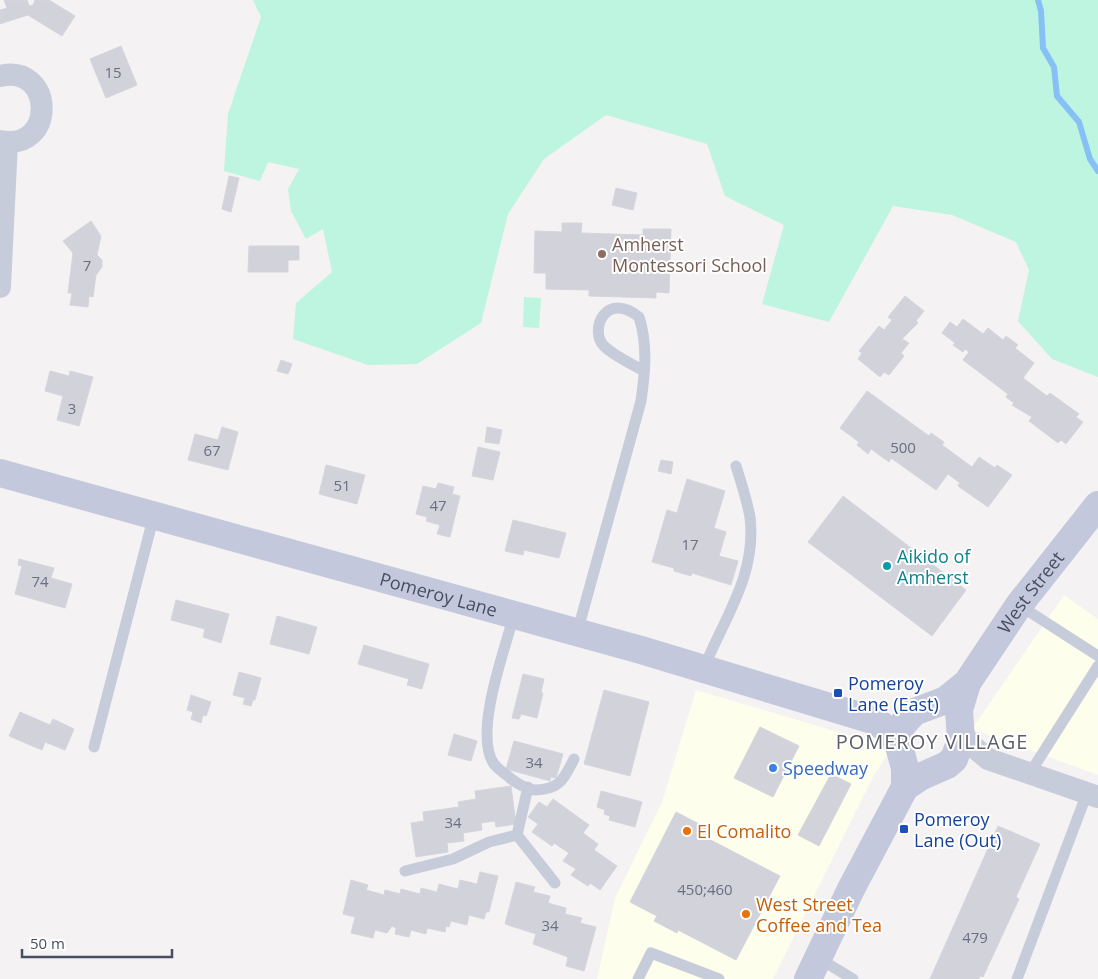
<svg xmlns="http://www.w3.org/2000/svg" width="1098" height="979" font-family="'Open Sans',sans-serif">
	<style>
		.commercial { fill: #fefeec }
		.green { fill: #bdf5e1 }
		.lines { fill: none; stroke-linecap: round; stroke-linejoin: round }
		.stream { stroke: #86c1f6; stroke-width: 6 }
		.building { fill: #d1d2da; stroke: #d5d5de }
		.lane { stroke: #c7ccdb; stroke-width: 11 }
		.street { stroke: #c7ccdb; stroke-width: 22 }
		.secondary { stroke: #c3c8dc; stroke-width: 28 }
		.education-dot { fill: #8d6e63; stroke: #fff; stroke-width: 2 }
		.culture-dot { fill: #0f9aa8; stroke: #fff; stroke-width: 2 }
		.transit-dot { fill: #1a4fb4; stroke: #fff; stroke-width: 2 }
		.shop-dot { fill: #3f7fe0; stroke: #fff; stroke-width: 2 }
		.food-dot { fill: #e8710a; stroke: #fff; stroke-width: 2 }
		.labels { text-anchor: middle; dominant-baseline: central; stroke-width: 4; stroke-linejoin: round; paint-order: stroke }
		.number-label { font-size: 15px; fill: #6a6f80 }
		.education-label { font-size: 18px; fill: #785e54; stroke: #fff; text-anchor: start }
		.culture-label { font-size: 18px; fill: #0d838f; stroke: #fff; text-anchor: start }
		.street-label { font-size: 18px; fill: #474e62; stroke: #fff }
		.transit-label { font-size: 18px; fill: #164399; stroke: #fff; text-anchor: start }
		.shop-label { font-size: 18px; fill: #366cbe; stroke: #fff; text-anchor: start }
		.food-label { font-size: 18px; fill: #c56008; stroke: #fff; text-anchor: start }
		.quarter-label { font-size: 20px; letter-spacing: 1px; fill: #5d5f68; stroke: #fff }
	</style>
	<rect width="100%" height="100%" fill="#f4f2f2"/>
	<!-- commercial -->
	<path class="commercial" d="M1064 595 1098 619V775L972 729Z
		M696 690 892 748 874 775 773 979H597L615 898 662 802Z"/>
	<!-- green -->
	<path class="green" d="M253 0H1098V377L1052 359 1018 321 1029 270 1016 242 952 215 893 206 829 322 762 304 784 225 725 196 707 144 606 115 544 159 508 214 481 323 417 364 368 365 293 339 296 303 332 272 323 229 306 239 291 211 288 189 299 169 268 162 260 181 224 171 228 114 261 17Z
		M524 297 541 298 539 328 523 327Z"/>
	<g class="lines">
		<!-- stream -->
		<path class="stream" d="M1038 0 1041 11 1043 48 1054 67 1057 96 1079 122 1090 159 1098 171"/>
	</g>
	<!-- building -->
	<path class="building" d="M4 0H27L29 6 33 5 35 0H49L75 16 62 36 28 15 0 24V10L7 8Z
		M121 46 137 85 106 98 90 59Z
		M229 176 239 178 231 212 222 209Z
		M616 188 637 193 633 210 612 205Z
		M91 221 101 236 97 255 102 260V267L96 275 93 297 89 296 88 307 70 305 72 293H68L73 253 63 241Z
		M562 223H582L581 233 643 235V229H671L669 293 656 292V298L589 296V290L546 289V273H534L535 231 562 232Z
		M249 246H299V260H288V272H248Z
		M905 296 924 311 916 321 918 323 902 339 909 343 901 353 904 356 889 375 884 372 880 377 858 359 862 353 859 351 879 326 884 330 892 320 888 317Z
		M963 319 983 334 988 328 1003 340 1006 336 1018 345 1015 348 1034 363 1023 378 1047 396 1050 393 1079 414 1076 417 1083 422 1066 444 1061 440 1058 443 1029 421 1032 417 1012 405 1014 403 1006 397 1008 394 963 360 969 352 965 349 963 352 953 345 955 343 942 333 950 322 957 327Z
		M281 360 292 364 288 374 277 371Z
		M50 371 69 376 70 371 93 377 79 426 57 420 63 396 45 391Z
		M867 391 929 436 931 433 944 442 942 445 972 467 979 457 995 468 997 465 1012 475 988 507 958 486 960 483 948 474 936 490 891 458 889 462 871 449 868 454 857 445 859 442 840 428Z
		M222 427 238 432 228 470 188 460 195 434 218 440Z
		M487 427 502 430 499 444 485 442Z
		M478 447 500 452 493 480 472 476Z
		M661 460 673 462 671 474 658 471Z
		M326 465 365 475 357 504 319 494Z
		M687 479 725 491 714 528 726 532 719 556 738 561 731 585 692 573 691 576 674 571V568L652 562 667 510 677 513Z
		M438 483 454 487 452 494 460 496 450 537 437 534 440 525 426 521 427 517 416 514 423 486 436 489Z
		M843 496 966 590 932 636 808 542Z
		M513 520 566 533 559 558 524 550 523 555 505 551Z
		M19 559 54 568 51 578 72 584 65 608 15 594 22 566 18 565Z
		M176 600 229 614 221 643 203 637 205 629 171 620Z
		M277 616 317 627 309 654 270 644Z
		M364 645 429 664 422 689 407 685 409 679 358 664Z
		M239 672 261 678 255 700H253L251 706 243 704 245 698 233 695Z
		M523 674 544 679 541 692 543 693 537 718 521 714 519 719 512 718Z
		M604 690 649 702 630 776 584 764Z
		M191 695 211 702 206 716 203 715 201 723 191 719 193 712 187 710Z
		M20 712 50 725 53 719 74 729 65 750 45 742 42 750 9 736Z
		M760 727 799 746 773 797 734 778Z
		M454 734 477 741 471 761 448 755Z
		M514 741 563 754 556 778 551 777 550 781 506 769Z
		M831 774 851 784 819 846 798 835Z
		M511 786 516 824 496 827 495 821 481 823 482 830 463 833 464 841 447 843 448 852 416 857 411 823 424 821 423 812 459 807 458 802 476 799 475 791Z
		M601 791 642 802 635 827 609 820 610 816 604 814 605 810 597 807Z
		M553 799 589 825 583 833 598 844 594 850 617 866 600 890 590 883 588 886 571 875 576 869 563 861 569 853 554 843 552 846 532 832 538 824 528 817 539 802 547 807Z
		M676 812 709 829 705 837 780 876 736 960 678 930 677 933 654 921 657 916 630 902Z
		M998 826 1040 844 1016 897 1019 899 983 977 980 976 979 979H930Z
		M480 872 498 876 489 912H486L484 919 469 915 467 925 451 921 449 927 446 926 445 932 427 928 426 934 411 930 409 937 395 934 396 928 392 926 387 933 375 930 373 938 351 933 355 917 343 914 351 880 368 885 366 890 384 895 385 890 400 894 401 889 420 894 421 888 437 892 439 884 458 889 460 880 477 884Z
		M516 882 535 887 533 892 550 896 548 903 566 908 565 914 582 918 580 923 596 927 584 971 566 966 568 957 533 944 536 934 505 924Z"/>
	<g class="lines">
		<!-- lane -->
		<path class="lane" d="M1019 605 1098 656
			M514 615C505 649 473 734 494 764 498 769 504 773 509 777 514 782 528 790 536 790 560 789 564 779 574 759
			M577 633 641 401C645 373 648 345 639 317 605 290 589 331 604 346 614 356 632 364 644 371
			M704 668C724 618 757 575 750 517 747 500 741 482 736 466
			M94 747 154 515
			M1030 773 1098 666
			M517 835 555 883
			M405 871 453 859 489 842 517 835 528 787
			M818 958 853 979
			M638 979 651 953 719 979
			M1017 979 1087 793"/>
		<!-- street -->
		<path class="street" d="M0 76C54 63 57 152 0 141
			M0 287 7 142
			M960 730 970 744 988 759 1098 797"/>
		<!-- secondary -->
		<g class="secondary">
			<path id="s1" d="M0 473 641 650 876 721 890 732 899 746"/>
			<path d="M905 787 920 777 947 765 954 759 961 740 959 710 967 683"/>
			<path id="s2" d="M808 979 851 889 905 787V768L899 746V735L902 725 914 712 946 700 967 683 1019 605 1098 505"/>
		</g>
	</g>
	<!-- markers -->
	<circle class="education-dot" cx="602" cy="254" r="5"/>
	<circle class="culture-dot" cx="887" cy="566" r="5"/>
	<g class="transit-dot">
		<rect x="833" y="688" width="10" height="10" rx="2.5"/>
		<rect x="899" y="824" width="10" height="10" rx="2.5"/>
	</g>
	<circle class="shop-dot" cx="773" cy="768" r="5"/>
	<g class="food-dot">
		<circle cx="687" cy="831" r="5"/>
		<circle cx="746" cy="914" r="5"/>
	</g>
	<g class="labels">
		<!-- number labels -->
		<g class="number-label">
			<text x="113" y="72">15</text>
			<text x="87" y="265">7</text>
			<text x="72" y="408">3</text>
			<text x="903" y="447">500</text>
			<text x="212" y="450">67</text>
			<text x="342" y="485">51</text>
			<text x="438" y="505">47</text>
			<text x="690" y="544">17</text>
			<text x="40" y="581">74</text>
			<text x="534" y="762">34</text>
			<text x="453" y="822">34</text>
			<text x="705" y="889">450;460</text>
			<text x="550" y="925">34</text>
			<text x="975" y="937">479</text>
		</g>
		<!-- education labels -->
		<g class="education-label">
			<text x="612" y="244">Amherst<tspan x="612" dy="21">Montessori School</tspan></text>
		</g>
		<!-- culture labels -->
		<g class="culture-label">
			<text x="897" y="556">Aikido of<tspan x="897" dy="21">Amherst</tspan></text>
		</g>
		<!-- street labels -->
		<g class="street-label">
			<text stroke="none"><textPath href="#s2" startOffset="468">West Street</textPath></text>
			<text stroke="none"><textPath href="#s1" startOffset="455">Pomeroy Lane</textPath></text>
		</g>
		<!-- transit labels -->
		<g class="transit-label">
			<text x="848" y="683">Pomeroy<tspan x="848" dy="21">Lane (East)</tspan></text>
			<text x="914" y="819">Pomeroy<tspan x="914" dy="21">Lane (Out)</tspan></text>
		</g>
		<!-- shop labels -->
		<g class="shop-label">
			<text x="783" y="768">Speedway</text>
		</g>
		<!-- food labels -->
		<g class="food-label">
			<text x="697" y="831">El Comalito</text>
			<text x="756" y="904">West Street<tspan x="756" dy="21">Coffee and Tea</tspan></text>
		</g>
		<!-- quarter labels -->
		<g class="quarter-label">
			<text x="932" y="741">POMEROY VILLAGE</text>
		</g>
	</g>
	<!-- scale -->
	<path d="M22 949v8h150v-8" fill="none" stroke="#474e62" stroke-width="2.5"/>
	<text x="30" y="949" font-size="15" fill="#474e62" stroke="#ffffff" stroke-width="4" paint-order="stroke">50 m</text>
</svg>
